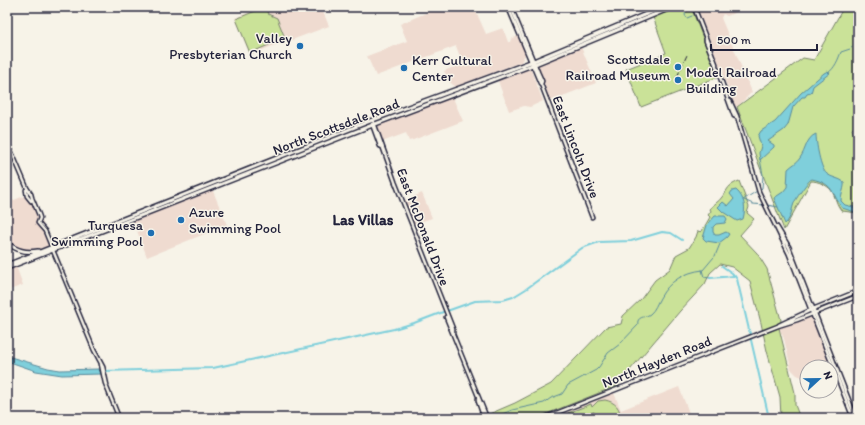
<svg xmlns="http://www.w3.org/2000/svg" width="865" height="425" font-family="Itim,sans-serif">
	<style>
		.built { fill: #efdbd0 }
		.green { fill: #cae298; stroke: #76826a }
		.water { fill: #7fcfdb; stroke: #5a8a9b }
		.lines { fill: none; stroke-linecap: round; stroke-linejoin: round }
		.stream { stroke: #5a8a9b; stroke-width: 1 }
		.canal { stroke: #7fcfdb; stroke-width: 2 }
		.secondary-casing { stroke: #22223b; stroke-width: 5.5 }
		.primary-casing { stroke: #22223b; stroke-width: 6 }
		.secondary { stroke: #f7f3e8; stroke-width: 2.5 }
		.primary { stroke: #f7f3e8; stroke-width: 3 }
		.rail { stroke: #22223b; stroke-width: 1; stroke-dasharray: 6 3; stroke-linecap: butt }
		.poi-dot { fill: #1f6fb2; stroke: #f7f3e8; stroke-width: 1.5 }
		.labels { text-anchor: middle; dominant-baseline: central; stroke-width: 3; stroke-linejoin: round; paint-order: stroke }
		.poi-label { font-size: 14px; fill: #22223b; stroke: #f7f3e8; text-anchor: end }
		.street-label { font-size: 14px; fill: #22223b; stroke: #f7f3e8 }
		.neighbourhood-label { font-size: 15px; font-weight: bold; fill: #22223b; stroke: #f7f3e8 }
	</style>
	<rect width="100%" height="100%" fill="#f7f3e8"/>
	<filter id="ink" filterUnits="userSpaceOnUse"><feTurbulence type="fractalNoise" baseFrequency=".025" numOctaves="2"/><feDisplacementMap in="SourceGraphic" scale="8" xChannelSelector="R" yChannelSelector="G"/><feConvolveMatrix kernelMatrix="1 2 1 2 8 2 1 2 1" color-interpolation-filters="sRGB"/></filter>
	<g filter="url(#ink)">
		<!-- built -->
		<path class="built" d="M263 7H321L329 26 281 44 280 43 250 55 235 18Z
			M440 7H474L486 34 503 28 508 42H510L511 39 518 36 526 53 521 62 455 87 449 81 444 71 459 65 462 62 456 46 376 76 367 56 407 41 400 24Z
			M697 7H748L727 16 723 14 721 18 752 92 738 106 735 107Z
			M581 47 596 83 550 101 538 67 539 65Z
			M528 69 531 70 543 101 530 107 524 106 509 111 498 81Z
			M452 96 463 121 413 140 409 141 406 133 382 142 377 126 378 124Z
			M209 191H213L227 225 147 257 133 220Z
			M27 193 29 198 31 197 51 241 49 244V247L35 251 22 250 7 240V203L24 196Z
			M422 193 432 218 414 224 404 201Z
			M16 266 23 285 7 291V269Z
			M812 317 834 371 831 372V367H807V377L804 378 797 375 791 369 784 339 779 328Z
			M679 387 691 418H551L614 393 621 410Z"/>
		<!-- green -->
		<path class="green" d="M265 7 268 14 277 18 285 38 250 53 236 19Z
			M679 7H691L718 77 641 107 626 69 666 53 653 17Z
			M839 7H858V124L852 129 858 144V213L842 211C836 205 836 197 831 190 827 185 818 181 811 181L784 230 737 107 803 58 814 60 841 12Z
			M739 181 749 207 747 213 754 219 740 235 757 253 767 269 781 320 779 328 795 393V405L800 418H781L780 397 767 351 761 323 750 281 732 267 720 264 710 273 705 284 680 311 619 383V385L536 418H488L487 415 515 403 551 384 606 327 621 324 623 316 641 299 655 280 670 269 676 255 689 248 696 237 698 231 701 232 702 231 710 217 708 215 711 211 710 209C713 204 719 202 722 197 730 187 726 187 739 181Z
			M605 400C615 402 621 408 620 418H595L594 412 586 415 587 418H579L577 414 570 416 568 413 591 404 592 407 598 401Z"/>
		<!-- water -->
		<path class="water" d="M828 71 830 73 813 86 811 93 807 94 805 97H802L793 107 788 125 784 130 768 141 774 145V147L760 160 759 153 761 146 758 136 761 131 775 122 801 93 824 73Z
			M816 134C816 142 820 169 827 174 832 178 839 178 844 182 845 187 841 195 841 201L845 205 858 208V213L842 208C831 192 834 184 812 179 808 180 798 196 795 201 791 209 792 218 785 224L774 198 783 192 787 187 788 169C792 165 797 163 800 158 806 150 806 138 816 134Z
			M736 190C745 198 746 208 743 219L737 221 723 212 718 207 723 202 728 206 734 199 730 194 732 191Z
			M715 216H725L727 219 725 223 716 224 713 227V232L715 235H719L726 232 729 234 727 237 719 243 706 241 703 238 707 225Z
			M7 356 48 368 60 370 99 369 101 374 62 375 36 371 7 361Z"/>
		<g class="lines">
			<!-- stream -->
			<path class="stream" d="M687 7 685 15 687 18 692 16
				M828 73C835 68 838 60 841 52L850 49 858 42
				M760 190 762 188 763 175 760 159
				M743 200 757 191
				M744 200 753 204 764 205
				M767 205 778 207
				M715 256 720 244
				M702 270 704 277 710 278
				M493 418 512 410 544 403 551 398 562 394 568 385 596 370 599 367 608 353 620 344 638 325C636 316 645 318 650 314 655 310 657 303 660 298 669 281 685 272 703 270L714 257"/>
			<!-- canal -->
			<path class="canal" d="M722 266 732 273 737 279 750 334
				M710 278 735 276
				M447 311 475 301 503 300 513 297 526 289 582 248 599 242 631 241 662 232 671 233 682 240
				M751 340 769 418
				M103 371 213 368 394 329 414 323 443 312"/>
			<defs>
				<path id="secondary" d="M508 7 540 83 541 84
					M511 7 538 72 542 81 541 84 592 217
					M694 7 716 64
					M706 38V41L716 66 734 116 736 117
					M730 101 737 116 759 192 789 254 853 418
					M373 120 395 182 453 329V333
					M372 124 380 146 382 147
					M7 141 27 188 31 194 32 198 39 215 40 218 38 223 45 231 94 350 103 367 107 385
					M26 190 27 196 31 201
					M777 227 789 247 856 418
					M446 317 487 418
					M779 325 813 309 858 291
					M101 364 105 383 119 418
					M478 398V401L484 418
					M544 418 709 353 778 326 797 320 858 296"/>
				<path id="primary" d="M7 243C17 251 26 253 38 251
					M7 265 370 121 536 60 663 7
					M7 268 370 126 535 64 673 7"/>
			</defs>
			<!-- secondary casing -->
			<use href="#secondary" class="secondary-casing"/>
			<!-- primary casing -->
			<use href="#primary" class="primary-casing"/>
			<!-- secondary -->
			<use href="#secondary" class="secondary"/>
			<!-- primary -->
			<use href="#primary" class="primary"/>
			<!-- rail -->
			<path class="rail" d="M677 77 687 55"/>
		</g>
	</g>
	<!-- markers -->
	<g class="poi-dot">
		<circle cx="300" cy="46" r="4"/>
		<circle cx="678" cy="67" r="4"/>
		<circle cx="404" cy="68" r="4"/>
		<circle cx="678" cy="80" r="4"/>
		<circle cx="181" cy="220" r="4"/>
		<circle cx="151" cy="233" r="4"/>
	</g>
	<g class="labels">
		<!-- poi labels -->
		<g class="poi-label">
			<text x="292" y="38">Valley<tspan x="292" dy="16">Presbyterian Church</tspan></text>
			<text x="670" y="59">Scottsdale<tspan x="670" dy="16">Railroad Museum</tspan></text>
			<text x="412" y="60" text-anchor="start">Kerr Cultural<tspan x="412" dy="16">Center</tspan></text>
			<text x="686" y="72" text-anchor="start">Model Railroad<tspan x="686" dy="16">Building</tspan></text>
			<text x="189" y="212" text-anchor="start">Azure<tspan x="189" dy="16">Swimming Pool</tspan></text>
			<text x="143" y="225">Turquesa<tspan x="143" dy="16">Swimming Pool</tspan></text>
		</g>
		<!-- street labels -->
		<g class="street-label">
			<text transform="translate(336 127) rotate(-21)">North Scottsdale Road</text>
			<text transform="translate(576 147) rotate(69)">East Lincoln Drive</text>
			<text transform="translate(423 227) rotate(69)">East McDonald Drive</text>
			<text transform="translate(657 362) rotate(-22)">North Hayden Road</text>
		</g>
		<!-- neighbourhood labels -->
		<g class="neighbourhood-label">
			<text x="363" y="220">Las Villas</text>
		</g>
	</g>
	<!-- margin -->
	<rect width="865" height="425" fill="none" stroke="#f7f3e8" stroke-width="24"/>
	<rect x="12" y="12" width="841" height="401" fill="none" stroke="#22223b" stroke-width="1.5" filter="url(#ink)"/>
	<!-- north arrow -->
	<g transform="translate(819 379) rotate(68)"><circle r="19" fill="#f7f3e8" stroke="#a29fa3"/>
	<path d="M0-3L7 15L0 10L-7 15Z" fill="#1f6fb2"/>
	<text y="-6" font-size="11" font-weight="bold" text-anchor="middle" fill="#22223b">N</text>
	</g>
	<!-- scale -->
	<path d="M711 44v6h106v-6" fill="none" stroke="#22223b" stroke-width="2"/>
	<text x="717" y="44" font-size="12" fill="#22223b" stroke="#f7f3e8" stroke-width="3" paint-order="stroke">500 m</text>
</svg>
